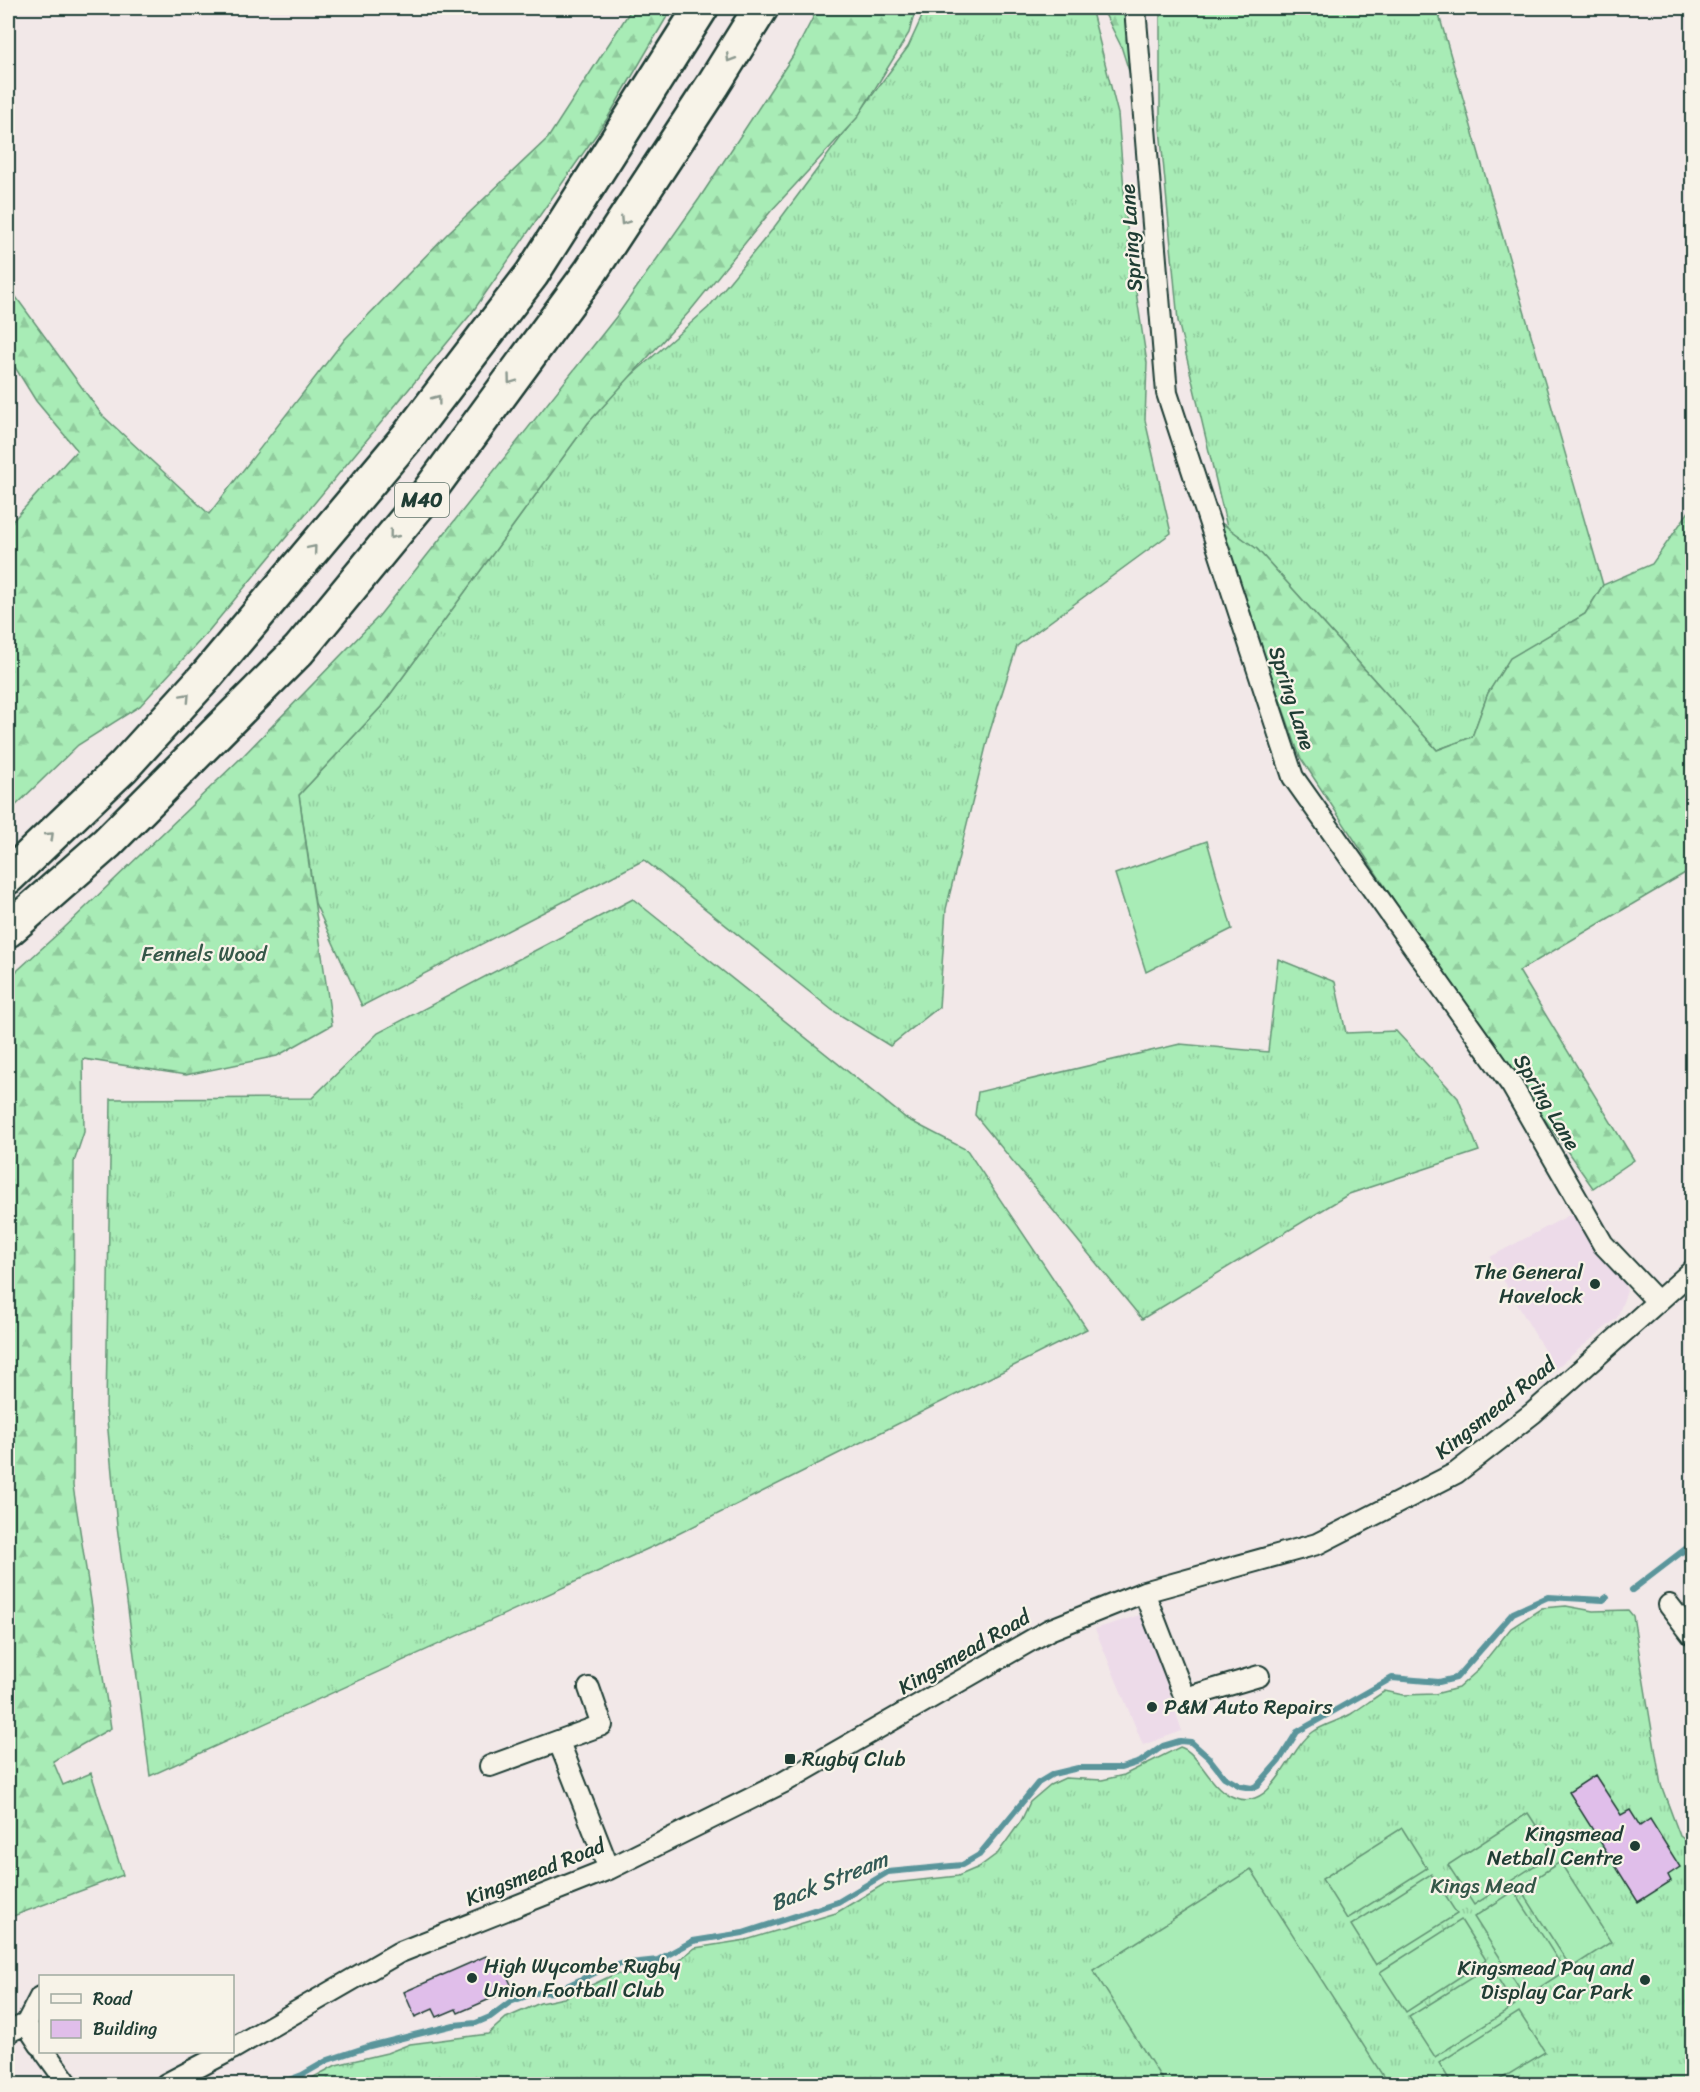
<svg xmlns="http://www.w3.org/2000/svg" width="1700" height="2092" font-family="Sriracha,sans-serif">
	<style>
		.built { fill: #eddbe9 }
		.grass { fill: url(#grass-tufts); stroke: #649475; stroke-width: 1.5 }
		.forest { fill: url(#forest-firs); stroke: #649475; stroke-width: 1.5 }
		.pitch { fill: #a8ecb6; stroke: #649475; stroke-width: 1.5 }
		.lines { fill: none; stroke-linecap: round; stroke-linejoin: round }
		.stream { stroke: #5a959b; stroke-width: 6 }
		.building { fill: #e0beea; stroke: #1f3d34; stroke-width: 1.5 }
		.minor-casing { stroke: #1f3d34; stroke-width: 24 }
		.motorway-casing { stroke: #1f3d34; stroke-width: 38 }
		.minor { stroke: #f7f3e8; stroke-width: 20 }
		.motorway { stroke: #f7f3e8; stroke-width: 33 }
		.oneway { stroke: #8b988e }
		.poi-dot { fill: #1f3d34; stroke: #f7f3e8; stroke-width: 2 }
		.labels { text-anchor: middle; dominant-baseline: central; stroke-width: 4.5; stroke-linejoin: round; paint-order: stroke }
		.shield { fill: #f7f3e8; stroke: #60746a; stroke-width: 1.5 }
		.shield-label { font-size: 20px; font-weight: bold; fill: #1f3d34 }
		.street-label { font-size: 21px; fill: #1f3d34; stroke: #f7f3e8 }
		.park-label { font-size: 21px; fill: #345748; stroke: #f7f3e8 }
		.poi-label { font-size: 21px; fill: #1f3d34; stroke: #f7f3e8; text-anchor: end }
		.water-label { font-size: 22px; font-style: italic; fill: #335a56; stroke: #f7f3e8 }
	</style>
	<defs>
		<pattern id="grass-tufts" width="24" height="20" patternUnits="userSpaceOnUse" patternTransform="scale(1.5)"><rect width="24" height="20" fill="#a8ecb6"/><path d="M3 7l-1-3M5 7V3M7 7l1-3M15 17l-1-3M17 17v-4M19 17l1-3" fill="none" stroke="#90cb9d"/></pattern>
		<pattern id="forest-firs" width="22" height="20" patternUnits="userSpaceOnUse" patternTransform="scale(1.5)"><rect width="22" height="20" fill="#a8ecb6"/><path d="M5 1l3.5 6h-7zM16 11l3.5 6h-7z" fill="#90cb9d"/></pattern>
	</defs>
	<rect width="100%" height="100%" fill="#f2e8e8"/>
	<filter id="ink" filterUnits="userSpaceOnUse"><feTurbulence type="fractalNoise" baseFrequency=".0167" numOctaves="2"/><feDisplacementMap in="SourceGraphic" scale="12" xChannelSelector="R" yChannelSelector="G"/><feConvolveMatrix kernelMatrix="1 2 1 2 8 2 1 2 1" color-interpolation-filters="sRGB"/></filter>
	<g filter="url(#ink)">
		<!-- built -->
		<path class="built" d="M1573 1213 1616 1262 1627 1291 1617 1318 1555 1369 1490 1257Z
			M1143 1614 1182 1731 1143 1745 1095 1629Z"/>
		<!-- grass -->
		<path class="grass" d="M926 8H1091L1118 114 1128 240 1147 363 1145 420 1171 533 1017 646 989 734 946 909 939 1007 890 1046 832 1010 644 860 362 1006 315 903 299 795 381 707 588 423 625 381 708 308 772 230 908 47Z
			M1160 8H1437L1603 585 1585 614 1510 659 1488 693 1472 737 1437 750 1257 549 1227 527 1178 321 1160 128Z
			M633 899 907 1119 967 1150 1087 1329 656 1545 150 1776 117 1526 106 1409 111 1099 312 1098 378 1033Z
			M1278 959 1335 982 1346 1033 1396 1031 1458 1098 1479 1151 1349 1194 1142 1319 975 1115 978 1092 1180 1044 1268 1052Z
			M1566 1606 1593 1611 1628 1610 1633 1616 1661 1785 1680 1836 1692 1845V2084H301L336 2065 387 2053 410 2044 488 2034 506 2018 540 2003 564 1998 615 1974 644 1975 671 1966 695 1948 746 1940 836 1913 884 1884 958 1876 979 1867 998 1853 1021 1821 1030 1802 1050 1785 1065 1778 1102 1780 1124 1775 1180 1747C1198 1752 1208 1784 1229 1795 1272 1818 1286 1751 1313 1732 1324 1724 1339 1721 1351 1714 1362 1707 1374 1698 1385 1691L1403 1695 1435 1694 1458 1688 1476 1672 1511 1628 1542 1608Z"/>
		<!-- forest -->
		<path class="forest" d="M632 8H672L607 119 471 314 206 634 140 706 78 745 8 813V526L77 450 36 401 8 356V286L102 415 209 514 345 339 449 232 548 138Z
			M818 8H916L909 33 857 118 771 211 690 311 588 423 381 707 299 795 332 1025 277 1056 186 1075 83 1059 84 1132 74 1162 73 1486 111 1728 53 1761 63 1785 91 1773 123 1875 8 1918V979L62 930 243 756 379 616 616 317 699 199 794 54Z
			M1102 8H1129L1134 87 1121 46Z
			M1692 507V869L1519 971 1634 1160 1593 1188 1433 960 1300 757 1216 519 1257 549 1437 750 1472 737 1488 693 1510 658 1585 614 1603 585 1652 564Z"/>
		<!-- pitch -->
		<path class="pitch" d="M1207 841 1232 929 1146 972 1115 874Z
			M1528 1813 1554 1853 1474 1905 1448 1865Z
			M1402 1828 1427 1868 1347 1919 1322 1879Z
			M1560 1862 1611 1942 1571 1968 1520 1888Z
			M1251 1869 1388 2084H1165L1093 1970Z
			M1431 1874 1457 1914 1376 1965 1351 1925Z
			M1514 1891 1565 1971 1525 1997 1474 1917Z
			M1461 1920 1486 1960 1406 2012 1380 1972Z
			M1490 1966 1515 2006 1435 2057 1409 2017Z
			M1519 2012 1545 2052 1493 2084H1452L1439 2063Z"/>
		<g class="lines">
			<!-- stream -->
			<path class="stream" d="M1632 1590 1692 1544
				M278 2084 302 2075 328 2060 370 2046 454 2025 476 2023 490 2017 510 2002 535 1993 554 1992 599 1971 621 1964 658 1960 693 1941 743 1933 838 1902 888 1872 962 1865 979 1855 1038 1783 1053 1774 1078 1768H1121L1140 1762 1163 1746 1180 1741 1191 1742 1209 1758 1224 1777 1240 1786 1252 1788 1258 1785 1279 1761 1297 1732 1392 1678 1439 1682 1456 1678 1513 1613 1548 1597 1603 1600 1607 1597"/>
		</g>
		<!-- building -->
		<path class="building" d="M1595 1775 1621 1815 1630 1810 1640 1826 1650 1819 1680 1867 1668 1875 1671 1881 1638 1902 1569 1792Z
			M486 1956 491 1966 501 1962 513 1989 458 2013 456 2009 437 2017 433 2009 415 2017 404 1992Z"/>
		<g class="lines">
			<defs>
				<path id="minor" d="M1135 8 1167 393 1293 777 1512 1086 1603 1244 1657 1301
					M1144 1592 1185 1698 1259 1676
					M1669 1605 1692 1635
					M559 1742 609 1869
					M490 1766 602 1725 589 1688
					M40 1997 26 2024 40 2045
					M8 2032 26 2024
					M232 2049 398 1953 609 1869 784 1782 1049 1630 1144 1592 1317 1544 1456 1473 1533 1413 1692 1271
					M45 2052 68 2084
					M166 2084 227 2052"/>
				<path id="motorway" d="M8 877 123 767 207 675 409 435 532 274 701 8
					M8 930 107 843 299 650 425 497 591 271 713 85 761 8"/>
			</defs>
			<!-- minor casing -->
			<use href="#minor" class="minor-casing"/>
			<!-- motorway casing -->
			<use href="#motorway" class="motorway-casing"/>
			<!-- minor -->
			<use href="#minor" class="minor"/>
			<!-- motorway -->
			<use href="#motorway" class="motorway"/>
		</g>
		<!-- one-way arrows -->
		<defs><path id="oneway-chevron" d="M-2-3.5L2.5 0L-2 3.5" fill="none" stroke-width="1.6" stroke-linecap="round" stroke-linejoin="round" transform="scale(1.5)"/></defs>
		<g class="oneway">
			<use href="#oneway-chevron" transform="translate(730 58) rotate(121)"/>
			<use href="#oneway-chevron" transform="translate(624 221) rotate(123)"/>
			<use href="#oneway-chevron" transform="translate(511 380) rotate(126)"/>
			<use href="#oneway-chevron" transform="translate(437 399) rotate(-53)"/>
			<use href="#oneway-chevron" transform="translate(393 535) rotate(129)"/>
			<use href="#oneway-chevron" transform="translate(313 549) rotate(-50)"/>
			<use href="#oneway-chevron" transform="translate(186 697) rotate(-47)"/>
			<use href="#oneway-chevron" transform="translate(50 836) rotate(-44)"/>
		</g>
	</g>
	<!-- markers -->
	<g class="poi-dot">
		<circle cx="1595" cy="1284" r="6"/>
		<circle cx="1152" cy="1707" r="6"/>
		<rect x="784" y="1753" width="12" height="12" rx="3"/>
		<circle cx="1635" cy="1846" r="6"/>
		<circle cx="472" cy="1978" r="6"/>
		<circle cx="1645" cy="1980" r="6"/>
	</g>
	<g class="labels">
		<!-- shield labels -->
		<rect class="shield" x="395" y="483" width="54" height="34" rx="4.5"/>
		<g class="shield-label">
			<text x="422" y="500">M40</text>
		</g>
		<!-- street labels -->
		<g class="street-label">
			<text transform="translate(1131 238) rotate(-94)">Spring Lane</text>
			<text transform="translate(1292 698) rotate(72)">Spring Lane</text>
			<text transform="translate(1547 1102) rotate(59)">Spring Lane</text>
			<text transform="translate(1495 1408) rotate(-39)">Kingsmead Road</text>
			<text transform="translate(964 1652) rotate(-30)">Kingsmead Road</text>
			<text transform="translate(535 1872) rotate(-22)">Kingsmead Road</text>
		</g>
		<!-- park labels -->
		<g class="park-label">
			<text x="204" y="954">Fennels Wood</text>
			<text x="1483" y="1886">Kings Mead</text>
		</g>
		<!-- poi labels -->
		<g class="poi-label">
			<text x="1583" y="1272">The General<tspan x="1583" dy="24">Havelock</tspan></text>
			<text x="1164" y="1707" text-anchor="start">P&amp;M Auto Repairs</text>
			<text x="802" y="1759" text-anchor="start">Rugby Club</text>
			<text x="1623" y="1834">Kingsmead<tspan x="1623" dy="24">Netball Centre</tspan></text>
			<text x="484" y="1966" text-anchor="start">High Wycombe Rugby<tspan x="484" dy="24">Union Football Club</tspan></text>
			<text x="1633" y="1968">Kingsmead Pay and<tspan x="1633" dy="24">Display Car Park</tspan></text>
		</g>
		<!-- water labels -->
		<g class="water-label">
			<text transform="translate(829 1881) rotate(-22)">Back Stream</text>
		</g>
	</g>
	<!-- margin -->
	<rect width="1700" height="2092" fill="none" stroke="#f7f3e8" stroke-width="30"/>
	<rect x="15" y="15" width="1670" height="2062" fill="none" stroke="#1f3d34" stroke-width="2" filter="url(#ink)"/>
	<!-- legend -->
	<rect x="39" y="1975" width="195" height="78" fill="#f7f3e8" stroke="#a1aaa0" stroke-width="1.5"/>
	<rect x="51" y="1994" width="30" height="9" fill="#f7f3e8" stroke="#a1aaa0" stroke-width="1.5"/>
	<text x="93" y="2005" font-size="18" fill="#1f3d34">Road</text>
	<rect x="51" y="2020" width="30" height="18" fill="#e0beea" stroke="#a1aaa0" stroke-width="1.5"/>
	<text x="93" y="2035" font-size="18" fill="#1f3d34">Building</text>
</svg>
